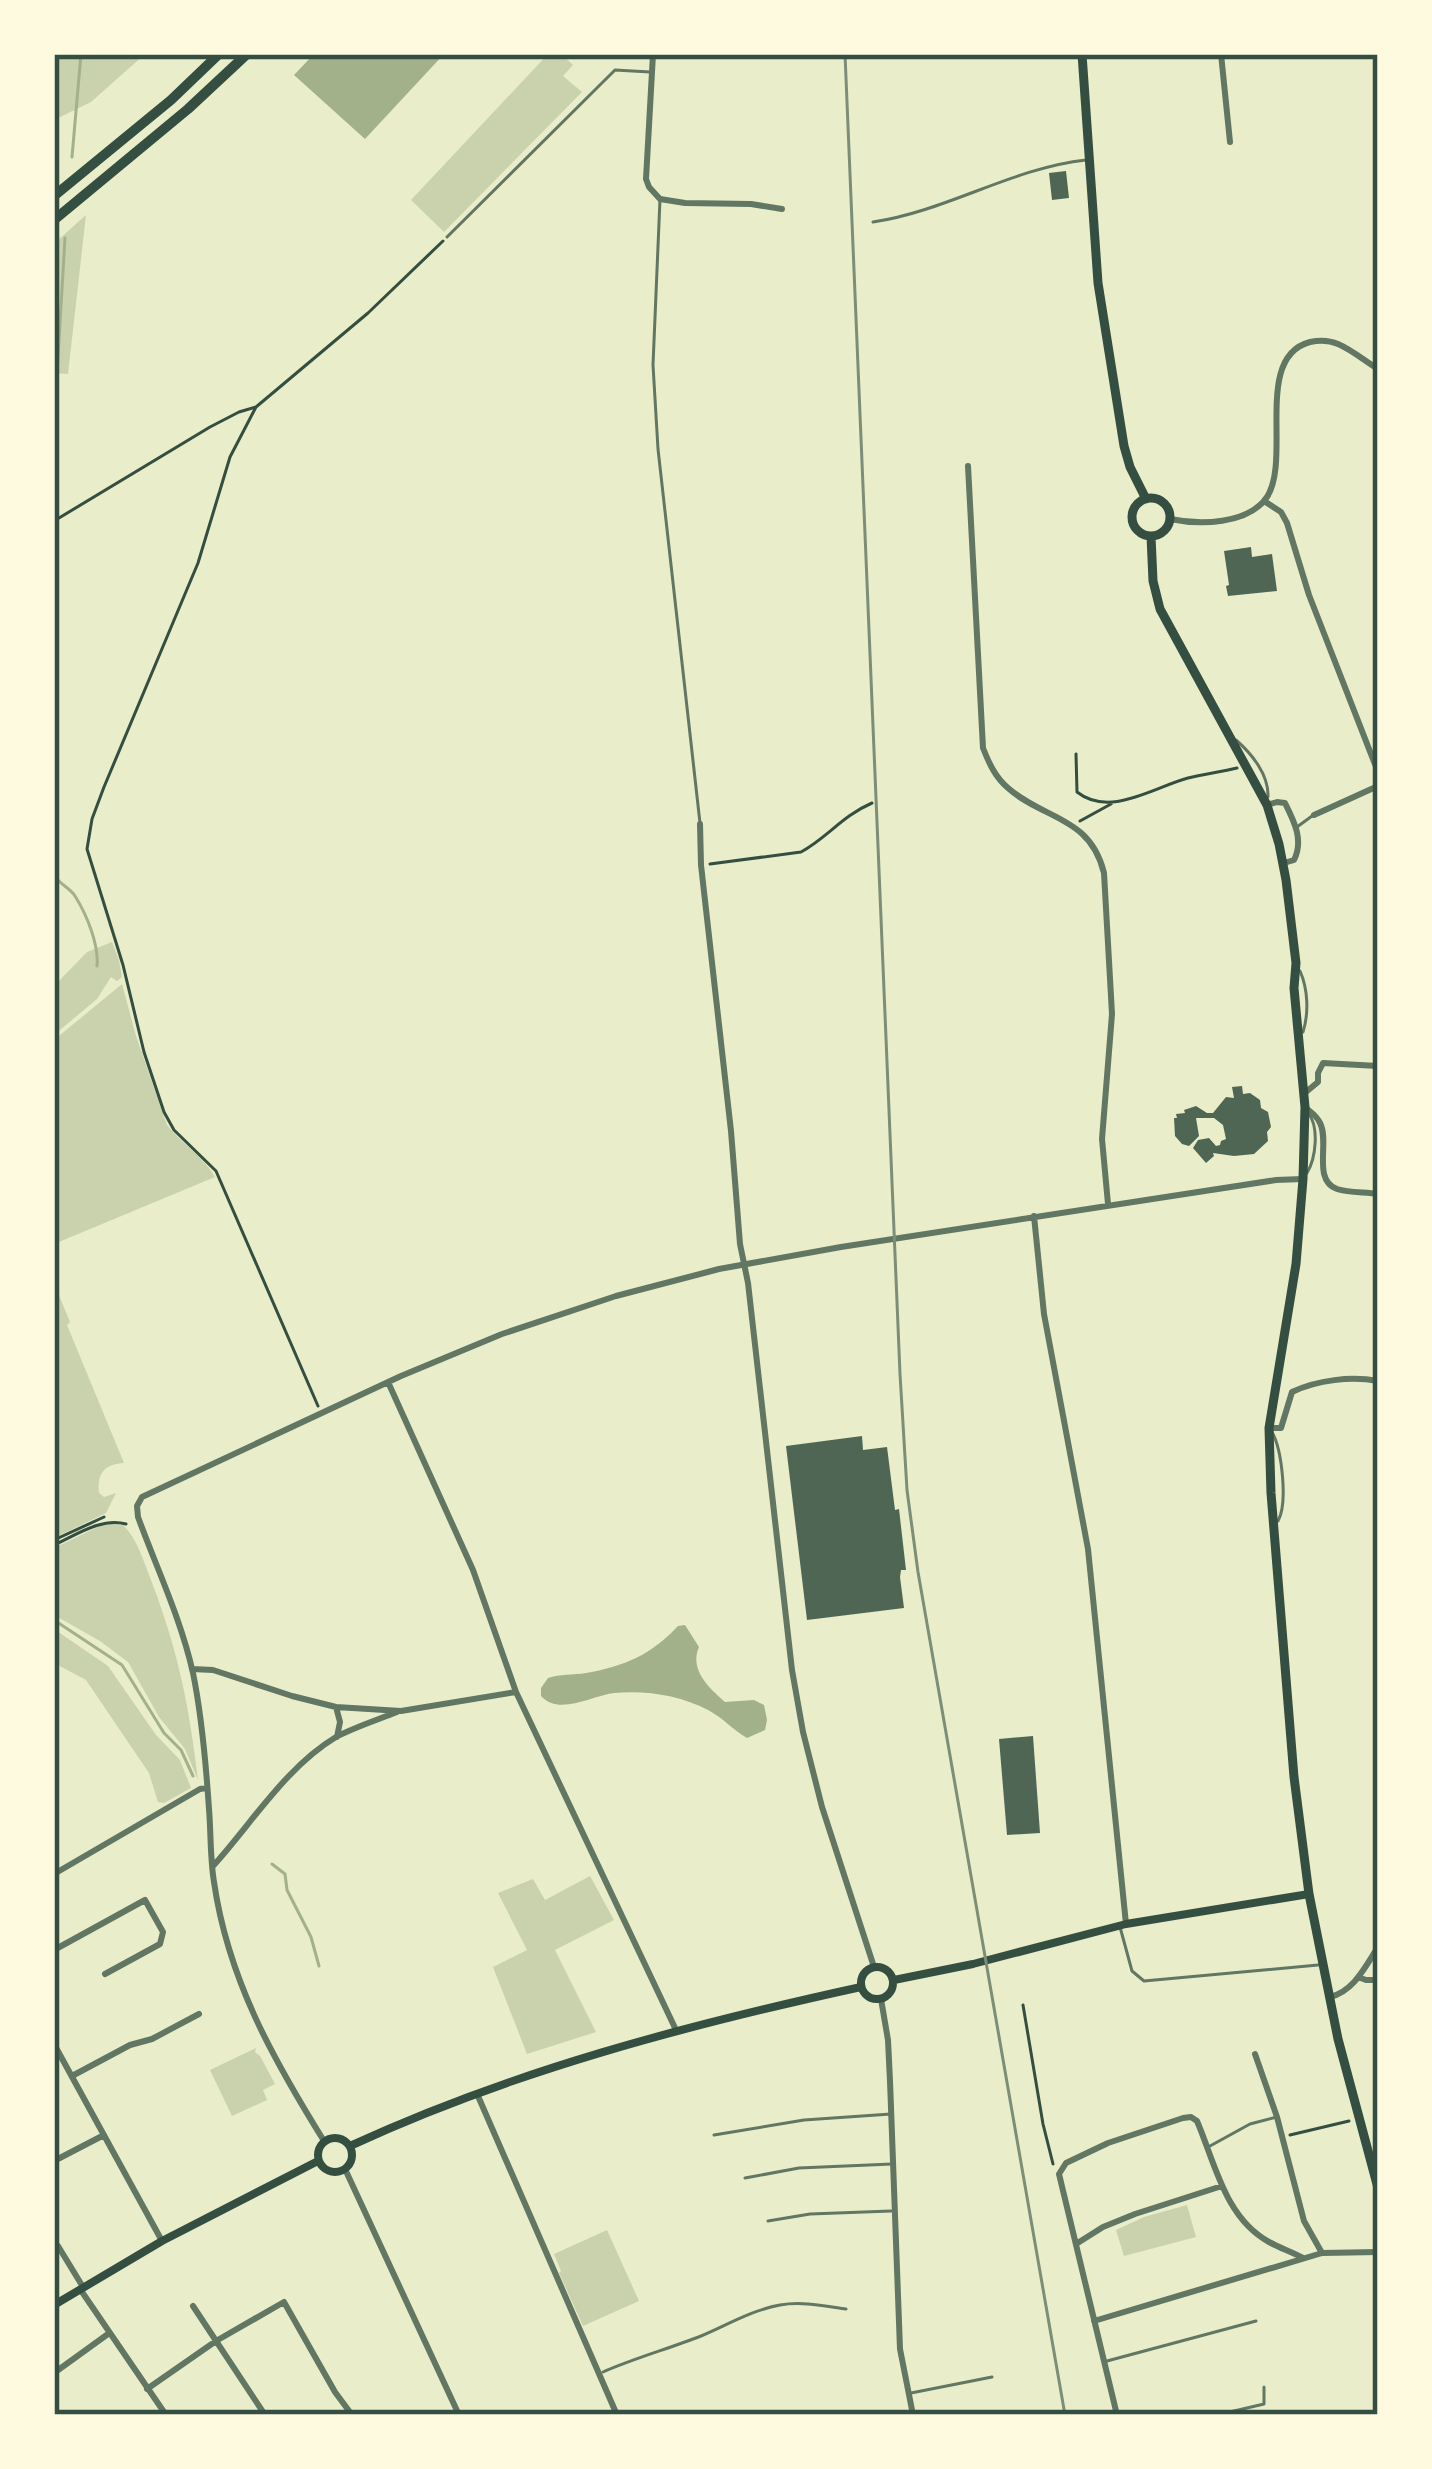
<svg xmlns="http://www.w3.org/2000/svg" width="1432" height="2469" font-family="'Source Serif 4',serif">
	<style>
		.green { fill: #cad2ad }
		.water { fill: #a3b18a }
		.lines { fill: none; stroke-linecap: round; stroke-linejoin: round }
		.stream { stroke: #a3b18a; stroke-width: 3 }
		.building { fill: #4f6655 }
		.path { stroke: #344e41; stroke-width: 3 }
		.service { stroke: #617663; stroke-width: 3 }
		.minor { stroke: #617663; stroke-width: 6 }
		.secondary { stroke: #344e41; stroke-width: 8 }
		.primary { stroke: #344e41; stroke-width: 9 }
		.motorway { stroke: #344e41; stroke-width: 10 }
		.rail { stroke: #7c8e77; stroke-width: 3 }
		.neatline { fill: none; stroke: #344e41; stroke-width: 4.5 }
	</style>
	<rect width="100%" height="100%" fill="#e9edc9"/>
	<!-- green -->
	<path class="green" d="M61 54H145L91 102 54 120V59Z
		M548 54H561L573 65 563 76 582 92 444 232 411 200Z
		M86 215 68 374 54 373 58 240Z
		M112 942 119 960 122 977 117 981 111 977 97 999 54 1035V986L87 952Z
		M122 984 136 1036 167 1125C182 1144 203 1156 215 1177L54 1244V1040Z
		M54 1283 70 1322 67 1325 124 1463C104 1464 97 1474 99 1493L104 1497 116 1493 106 1513 54 1538Z
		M121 1523C137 1537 143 1560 151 1580 178 1651 189 1704 198 1780L185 1749 159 1717 128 1662 100 1641 54 1615V1548L104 1524Z
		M54 1629 108 1666 156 1735 180 1760 191 1788 164 1803 158 1802 149 1773 86 1680 54 1663Z
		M590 1876 614 1920 555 1950 596 2032 527 2054 493 1967 527 1950 498 1893 533 1879 545 1900Z
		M256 2048 255 2052 260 2056 275 2084 263 2090 267 2100 232 2116 210 2070Z
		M1187 2205 1196 2237 1124 2256 1116 2230 1144 2217Z
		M607 2230 639 2301 583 2326 559 2273 561 2271 554 2254Z"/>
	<!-- water -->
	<path class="water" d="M314 54H444L365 139 294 75Z
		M685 1625 699 1647C689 1670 709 1688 725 1702L754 1700 764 1705 767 1720 765 1730 747 1738C733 1730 722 1717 708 1710 680 1695 645 1690 614 1693 591 1696 559 1716 541 1696V1688L548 1678C560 1674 573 1675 586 1673 625 1666 651 1655 678 1626Z"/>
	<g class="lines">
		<!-- stream -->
		<path class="stream" d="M72 157 81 54
			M54 425 65 238
			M54 875C60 885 69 887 75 896 87 915 99 945 97 966
			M54 1620 122 1665 164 1733 181 1750 193 1776
			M272 1864 285 1874 287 1890 311 1937 319 1966"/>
	</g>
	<!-- building -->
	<path class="building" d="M1066 171 1069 198 1052 200 1049 173Z
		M1251 547 1252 557 1272 554 1277 591 1228 596 1226 586 1229 585 1224 551Z
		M1242 1086 1243 1094 1250 1093 1260 1100 1261 1108 1268 1112 1271 1127 1267 1132 1268 1141 1254 1154 1234 1156 1213 1153 1214 1156 1206 1163 1193 1148 1198 1140 1209 1138 1216 1146 1220 1145 1221 1141 1226 1139 1223 1125 1214 1118H1196L1199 1136 1189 1146 1182 1144 1175 1136 1174 1118H1177L1176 1114 1185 1113 1184 1110 1196 1106 1207 1113H1213L1226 1097 1234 1098 1232 1087Z
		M862 1436 863 1450 887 1447 895 1510 899 1509 906 1570H901L900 1577 904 1608 807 1620 786 1446Z
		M1033 1736 1040 1833 1007 1835 999 1739Z"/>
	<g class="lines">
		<!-- path -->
		<path class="path" d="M54 521 210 427 239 412 256 407
			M1076 754 1077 792C1110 818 1154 787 1188 778 1204 774 1221 772 1237 768
			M1080 821 1111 804
			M710 864 801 852C827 838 842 816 872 803
			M318 1406 216 1171 174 1130 164 1112 144 1052 123 965 87 849 92 819 104 787 198 563 230 457 256 407 368 313 443 241
			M54 1540 104 1517
			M54 1545C76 1535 102 1517 126 1524
			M1023 2005 1043 2124 1053 2164
			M1290 2135 1349 2121"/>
		<!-- service -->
		<path class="service" d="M660 199 653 365 658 449 700 823
			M873 222C947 211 1012 168 1086 160
			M447 237 615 70 650 72
			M1236 740C1252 754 1269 775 1268 797
			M1297 827 1312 816
			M1300 971C1308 989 1309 1013 1303 1032
			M1307 1173C1316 1158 1319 1128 1309 1114
			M1272 1432C1282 1450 1288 1503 1278 1521
			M1120 1927 1132 1971 1144 1981 1318 1965
			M714 2135 804 2120 891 2114
			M1210 2146 1250 2124 1277 2117
			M745 2178 799 2168 892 2164
			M768 2221 810 2214 891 2211
			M1107 2361 1256 2321
			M603 2372C635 2358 668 2349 701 2336 727 2325 752 2310 780 2305 802 2301 825 2306 846 2309
			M911 2393 992 2377
			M603 2415 614 2410
			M1217 2415 1264 2404V2387"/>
		<!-- minor -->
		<path class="minor" d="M653 54 646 179 649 187 660 199 685 203 751 204 782 209
			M1221 54 1230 142
			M968 466 983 748C989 763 995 777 1008 788 1044 820 1090 816 1104 873L1112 1014 1102 1139 1108 1204
			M1264 501 1281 512 1287 523 1309 595 1378 772
			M1170 519C1199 525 1248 525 1267 497 1292 458 1253 357 1310 342 1319 340 1329 340 1338 344 1352 350 1365 361 1378 369
			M1267 805 1277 802 1285 803C1294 821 1304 840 1294 860L1284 863
			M1314 815 1378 786
			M700 824 701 865 731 1131 740 1244 748 1283 792 1670 803 1732 822 1807 874 1967
			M1306 1092 1318 1082V1073L1323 1063 1378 1066
			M1306 1108C1312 1113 1317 1116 1320 1123 1330 1142 1312 1180 1337 1189 1349 1193 1365 1192 1378 1194
			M1034 1216 1044 1314 1088 1549 1126 1924
			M388 1382 473 1570 516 1692 676 2030
			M1269 1428H1281L1292 1392C1317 1380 1351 1376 1378 1381
			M192 1669 213 1670 292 1696 336 1707 401 1711 516 1692
			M336 1707 340 1722 337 1737
			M213 1866C252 1823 286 1767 336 1737 355 1727 377 1720 397 1712
			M54 1874 200 1789 207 1788
			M54 1950 145 1900 163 1932 160 1944 105 1974
			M1358 1977 1366 1980H1378
			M1330 1997C1354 1991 1365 1967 1378 1947
			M881 1999 888 2040 890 2081 900 2349 913 2415
			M54 2044 162 2241
			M1255 2054 1277 2117 1304 2221 1322 2253
			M72 2076 130 2045 152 2039 199 2014
			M478 2096 617 2415
			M324 2141C273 2059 228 1979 214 1882 210 1858 211 1833 209 1809 206 1764 202 1717 193 1673 181 1619 157 1569 138 1517L137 1506 142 1497 401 1376 502 1334 616 1296 719 1269 841 1247 1276 1180 1303 1179
			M54 2161 104 2135
			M345 2169 459 2415
			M1076 2244 1103 2227 1135 2214 1222 2186
			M54 2249 58 2246 83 2287
			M80 2289 166 2415
			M193 2306 265 2415
			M1094 2321 1322 2253 1378 2252
			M54 2373 108 2334
			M147 2389 216 2341 284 2302 335 2392 352 2415
			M1117 2415 1059 2174 1066 2163 1108 2143 1183 2118 1191 2117 1197 2121C1215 2163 1225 2218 1269 2242 1280 2248 1292 2252 1303 2258"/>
		<!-- secondary -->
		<path class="secondary" d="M861 1983a16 16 0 1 1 32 0a16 16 0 1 1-32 0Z
			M894 1980 973 1964 1126 1924 1309 1894
			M318 2155a17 17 0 1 1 34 0a17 17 0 1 1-34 0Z
			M350 2146C512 2071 687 2025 861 1987
			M54 2305 162 2241 318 2161"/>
		<!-- primary -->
		<path class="primary" d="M1082 54 1098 283 1124 446 1130 467 1146 499
			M1132 517a19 19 0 1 1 38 0a19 19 0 1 1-38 0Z
			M1151 536 1153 581 1160 609 1267 805 1279 844 1286 880 1296 963 1294 988 1305 1107 1303 1179 1296 1264 1269 1428 1271 1493 1294 1777 1309 1894 1338 2039 1378 2188"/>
		<!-- motorway -->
		<path class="motorway" d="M54 196 171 100 219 54
			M54 220 188 109 247 54"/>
		<!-- rail -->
		<path class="rail" d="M845 54 900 1374 907 1490 918 1572 1065 2415"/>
	</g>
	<!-- border -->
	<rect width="1432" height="2469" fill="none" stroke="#fefae0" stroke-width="114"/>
	<rect x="57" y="57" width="1318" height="2355" class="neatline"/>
</svg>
